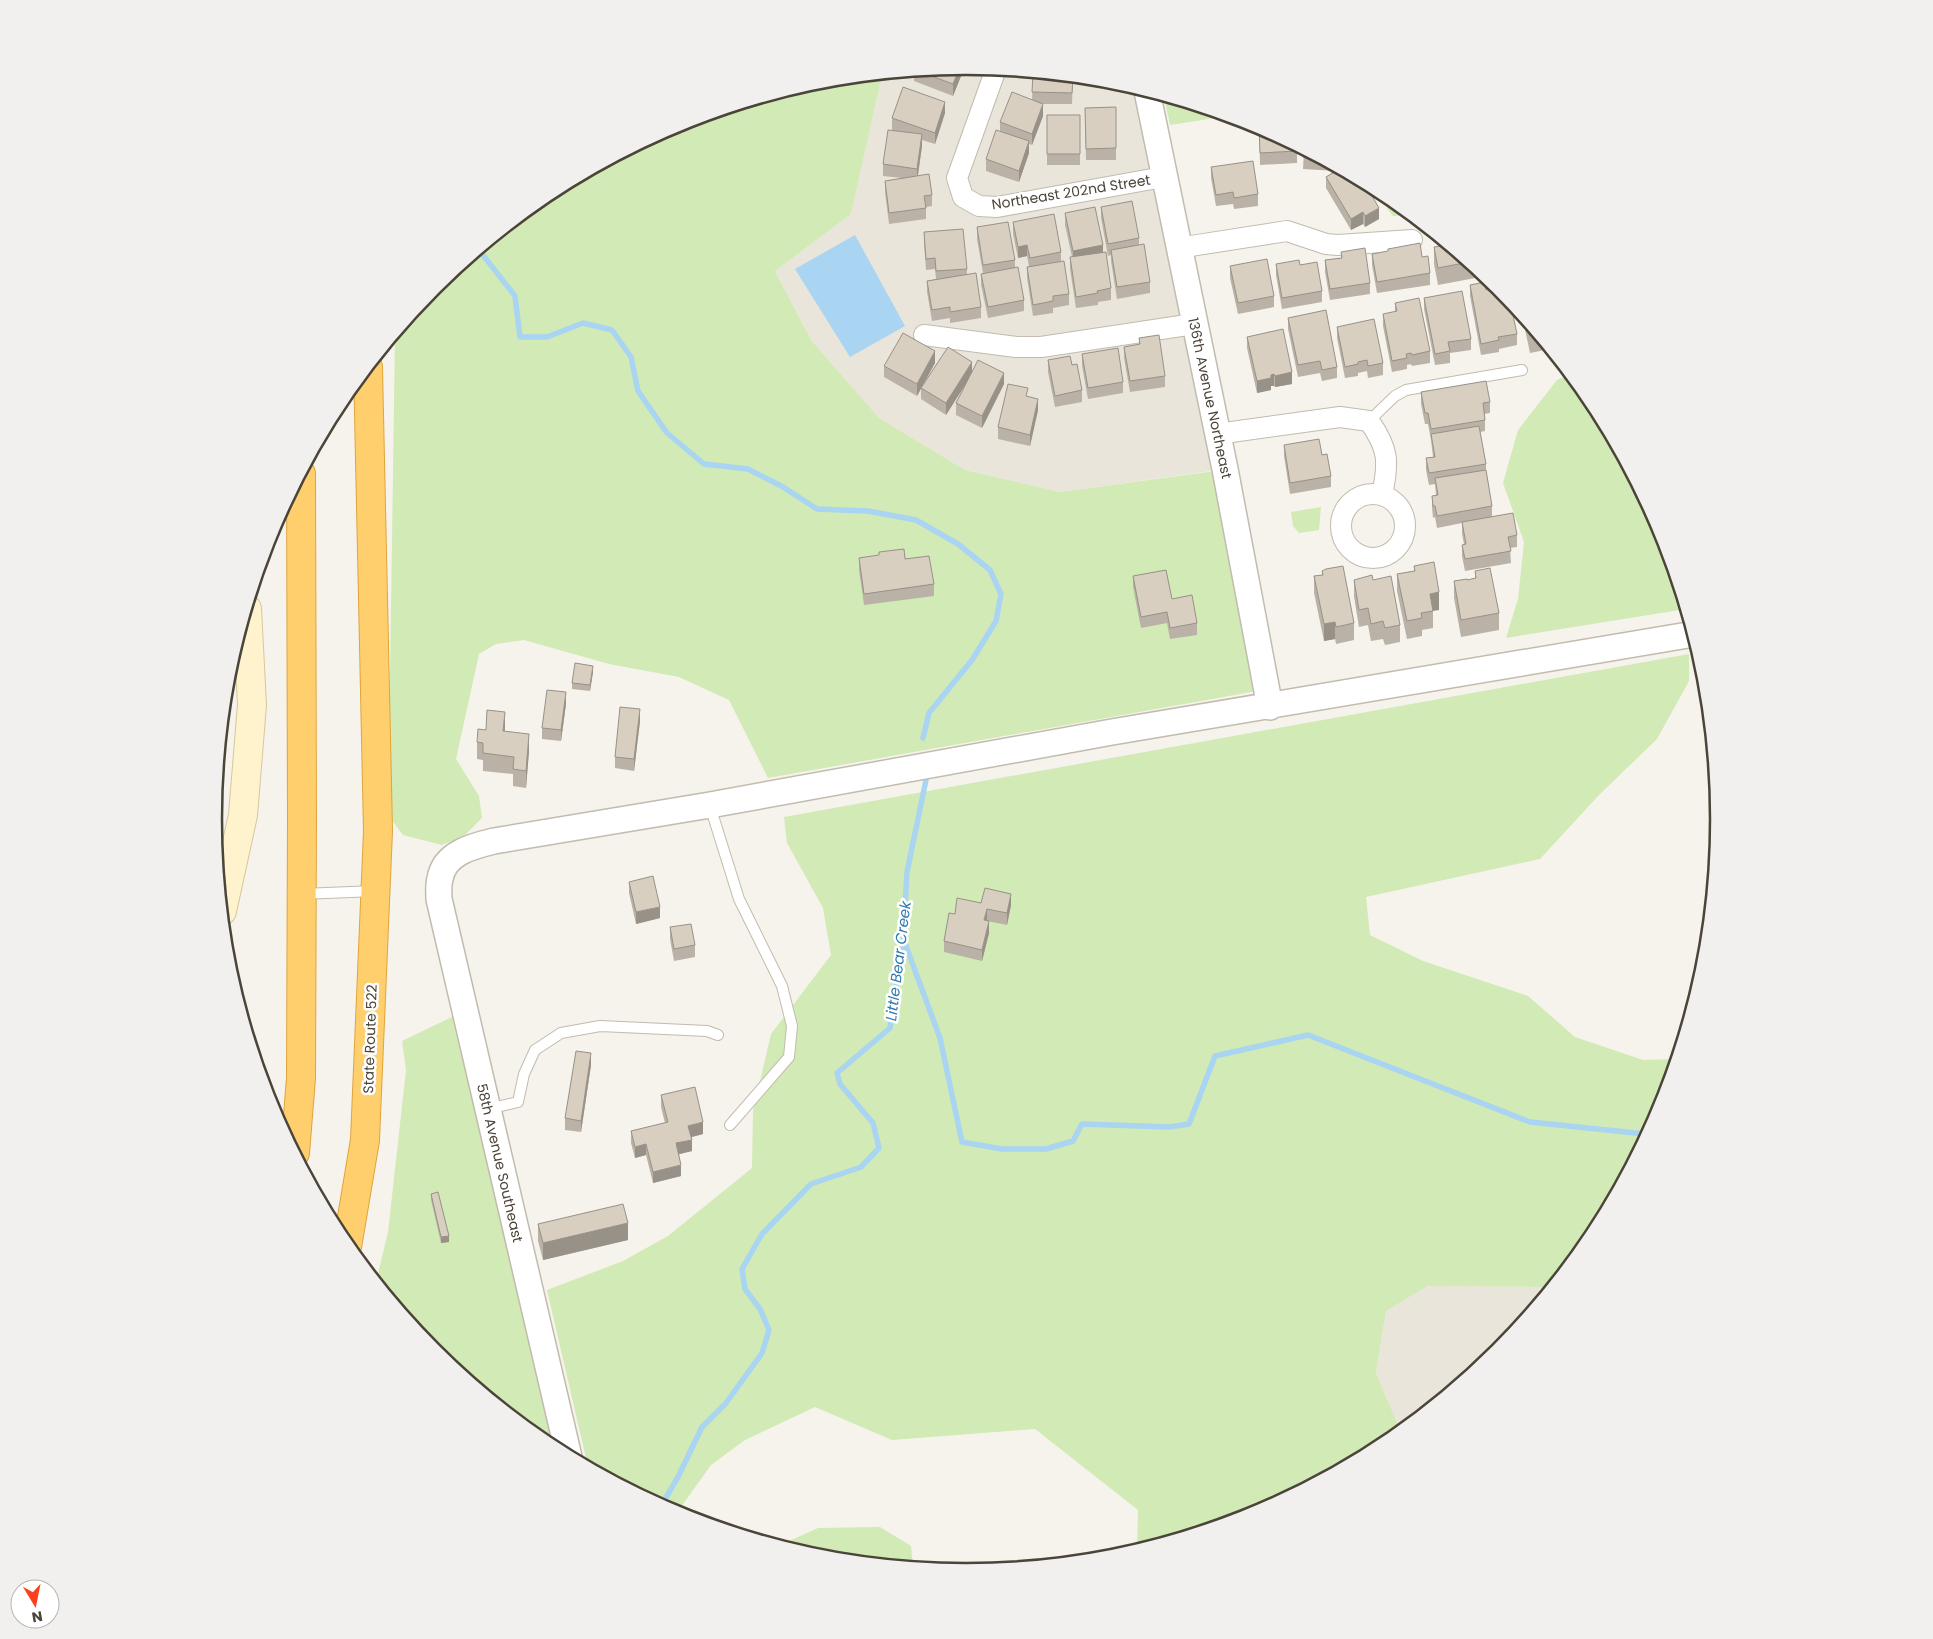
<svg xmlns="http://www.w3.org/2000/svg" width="1933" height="1639" font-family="Poppins,sans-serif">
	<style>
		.residential { fill: #eae5da }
		.green { fill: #d2eab5 }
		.water { fill: #a9d4f2 }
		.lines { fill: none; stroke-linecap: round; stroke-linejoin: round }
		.stream { stroke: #a9d4f2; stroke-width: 5.5 }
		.service-casing { stroke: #c2bbae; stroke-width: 12 }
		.minor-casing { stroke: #c2bbae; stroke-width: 22 }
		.tertiary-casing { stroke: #c2bbae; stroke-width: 28 }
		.secondary-casing { stroke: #d6c79b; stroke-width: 30 }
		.motorway-casing { stroke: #e0a43c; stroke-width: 30 }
		.service { stroke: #fff; stroke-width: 10 }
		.minor { stroke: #fff; stroke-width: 20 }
		.tertiary { stroke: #fff; stroke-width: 25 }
		.secondary { stroke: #fff3cd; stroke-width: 28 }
		.motorway { stroke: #ffcf6e; stroke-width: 28 }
		.wall { fill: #bab2a6 }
		.shaded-wall { fill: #979187 }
		.building { fill: #d8cfc1; stroke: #979187 }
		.labels { text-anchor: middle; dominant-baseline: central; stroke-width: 5; stroke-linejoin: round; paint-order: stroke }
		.street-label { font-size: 14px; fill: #4b4439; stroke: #fff }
		.water-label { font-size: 15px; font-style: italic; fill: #2e7ab2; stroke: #fff }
		.rim { fill: none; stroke: #4b4439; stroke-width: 2.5 }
	</style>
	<rect width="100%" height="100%" fill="#f6f3ec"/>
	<!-- residential -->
	<path class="residential" d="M967 66 1114 81 1147 91 1225 469 1060 492 965 470 879 418 811 340 775 271 851 214 882 75Z
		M1428 1286 1552 1287 1499 1352 1401 1432 1376 1373 1386 1311Z"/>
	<!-- green -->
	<path class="green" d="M882 75 851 214 775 271 811 340 879 418 965 470 1060 492 1215 471 1257 691 768 778 729 700 679 677 609 664 524 640 496 644 479 654 456 759 479 796 482 818 464 836 442 845 403 835 388 815 395 334 434 287 548 193 679 123 820 81Z
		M1164 96 1228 116 1170 125Z
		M1368 184 1385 193 1411 215 1393 216Z
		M1571 374 1593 401 1663 532 1686 609 1506 638 1518 599 1524 542 1503 483 1518 430 1557 380Z
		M1321 507 1319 530 1299 533 1293 526 1291 512Z
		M1689 654V681L1657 739 1599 795 1540 859 1366 897 1370 935 1423 961 1528 996 1575 1037 1643 1060 1677 1059 1662 1108 1593 1238 1552 1287 1428 1286 1386 1311 1376 1373 1401 1432 1385 1446 1254 1516 1137 1551 1138 1510 1035 1429 892 1440 815 1407 745 1440 711 1465 676 1514 588 1467 547 1290 623 1261 668 1236 752 1168 753 1111 771 1034 831 955 823 908 787 843 784 817Z
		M454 1016 559 1452 548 1446 434 1352 376 1282 388 1232 406 1070 402 1041Z
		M880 1527 911 1546 913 1567 819 1558 778 1546 818 1528Z"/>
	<!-- water -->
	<path class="water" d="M855 235 905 326 850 357 795 269Z"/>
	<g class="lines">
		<!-- stream -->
		<path class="stream" d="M479 250 515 296 520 337H547L583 323 612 330 631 357 638 391 667 433 704 464 748 469 783 487 817 509 868 511 916 520 958 544 990 570 1001 594 996 621 972 660 929 713 923 738
			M903 938 940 1038 962 1142 1002 1149H1046L1073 1141 1082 1124 1169 1127 1189 1124 1215 1056 1308 1035 1530 1122 1645 1134 1649 1132
			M661 1506 678 1477 702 1427 726 1403 762 1353 769 1330 760 1309 745 1289 742 1269 762 1234 811 1184 861 1167 879 1148 873 1123 840 1084 837 1073 890 1028 903 938 907 872 926 780"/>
		<defs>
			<path id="service" d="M1369 421 1395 396 1406 390 1522 370
				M710 806 739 899 782 986 792 1026 789 1057 730 1125
				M302 894 375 891
				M488 1109 518 1102 524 1074 535 1050 561 1033 600 1026 707 1031 718 1035"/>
			<path id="minor" d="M996 69 957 178 963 197 979 206 997 207 1163 177
				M1178 248 1287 231 1326 244 1338 245 1412 240
				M924 335 1016 347H1041L1194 324
				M1217 434 1340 417 1369 421C1389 449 1389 462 1382 495
				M1341 526a32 32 0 1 1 64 0a32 32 0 1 1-64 0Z"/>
			<path id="tertiary" d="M1147 91 1225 469 1270 707
				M569 1457 439 899C439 892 438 885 440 879 444 853 473 846 494 841L710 805 1112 732 1694 634"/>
			<path id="secondary" d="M222 911 243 815 252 705 247 609"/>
			<path id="motorway" d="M295 1153 301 1078 302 820 301 474
				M347 1247 365 1140 378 831 368 367"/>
		</defs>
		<!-- service casing -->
		<use href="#service" class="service-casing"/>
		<!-- minor casing -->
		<use href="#minor" class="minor-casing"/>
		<!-- tertiary casing -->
		<use href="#tertiary" class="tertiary-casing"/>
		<!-- secondary casing -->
		<use href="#secondary" class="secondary-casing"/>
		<!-- motorway casing -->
		<use href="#motorway" class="motorway-casing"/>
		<!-- service -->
		<use href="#service" class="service"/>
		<!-- minor -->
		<use href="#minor" class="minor"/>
		<!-- tertiary -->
		<use href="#tertiary" class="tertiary"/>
		<!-- secondary -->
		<use href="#secondary" class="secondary"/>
		<!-- motorway -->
		<use href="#motorway" class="motorway"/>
	</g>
	<!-- wall -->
	<path class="wall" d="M965 66 953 96 914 81V71Z
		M1033 73 1073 77 1072 104H1041L1043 116 1032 145 1029 144V153L1019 182 986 171V159L1000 131V122L1032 100Z
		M1116 107V160H1086L1085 108Z
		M945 113 935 144 922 140V146L918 176 932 195V206L926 207V219L889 224 885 192V181L902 178 883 176V164L895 131 892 130V118Z
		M1047 115H1080V165H1047Z
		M1259 126 1297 146V163L1260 165Z
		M1304 150 1337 168V170L1379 219 1365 227 1363 224 1351 230 1326 188V177L1336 171 1303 169Z
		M1211 167 1258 194V206L1234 209 1233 204 1216 206 1211 178Z
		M1101 207 1139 238V245L1150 282V293L1117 299 1111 261V255L1108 256 1101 218Z
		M1065 213 1103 252 1111 288V300L1098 302V305L1076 308 1070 269V257H1072L1065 225Z
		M1013 222 1061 252V261L1069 294V305L1053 308V313L1033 316 1027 278V267L1029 266 1027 256 1018 258 1013 234Z
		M977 227 1015 260V267L1024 300V311L988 318 981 285V274L983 273 977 239Z
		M924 232 967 269V274L981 307V318L950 323V318L932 321 927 292V281L936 279 935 269 926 270 924 244Z
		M1448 245 1486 276 1438 285 1434 264V247Z
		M1341 252 1370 283V294L1330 300 1325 272V260L1341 258Z
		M1372 254 1430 273V285L1377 293 1372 265Z
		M1276 264 1300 265 1322 291V302L1282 309 1276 275Z
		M1230 266 1274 296V307L1238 314 1230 278Z
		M1492 282 1517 334V345L1499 349V352L1481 355 1470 296V285L1486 290 1492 289Z
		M1424 298 1471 339V350L1450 353V363L1435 365 1424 309Z
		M1395 303 1430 351V363L1412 366 1411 364 1407 365V369L1392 372 1383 326V314L1395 312Z
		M1522 315 1550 349 1530 353Z
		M1288 318 1337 367V378L1322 381 1320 373 1298 377 1288 329Z
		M1337 327 1383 363V375L1368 378 1367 371 1358 373V376L1345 378 1337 338Z
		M1247 337 1292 384 1275 387 1274 386H1271V390L1257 393 1247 348Z
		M1139 338 1165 376V387L1130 392 1124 358V347L1139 345Z
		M1082 354 1123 382V393L1088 399 1082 366Z
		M1048 360 1072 365 1082 390V402L1055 407 1048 372Z
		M935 363 922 386 972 371 1004 384 982 428 956 415V403L965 385 946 415 921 399V388L917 396 884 377V366Z
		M1421 392 1490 402V413L1484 414 1485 420V431L1480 432 1486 464V470L1492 506V517L1517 535V547L1510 548 1511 563 1465 571 1462 556V545L1464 544 1462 534V523L1437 528 1435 517 1433 518 1432 507V496L1436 495 1435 484 1429 485 1426 470V458L1433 457 1431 440 1428 424H1425L1421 404Z
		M1028 396 1038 410 1030 446 998 439V427Z
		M1284 445 1322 455 1331 476V487L1290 494 1284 456Z
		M879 552 934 584V596L864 605 859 570V558L879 556Z
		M1414 566 1439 610 1433 611V628L1422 630V636L1407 639 1397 591V574L1414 571Z
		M1322 571 1354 623V640L1336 644 1335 639 1324 641 1314 593V576L1322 575Z
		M1475 571 1499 613V630L1461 637 1454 598V581L1467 580 1475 579Z
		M1133 576 1172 599 1197 623V635L1170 639 1167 623 1141 628 1133 587Z
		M1354 580H1373L1400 625V642L1385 645 1383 639 1371 641 1368 625 1359 627 1354 597Z
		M593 672 590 691 572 689V683Z
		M566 704 561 741 542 739V728Z
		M640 721 634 771 615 768V757Z
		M505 731 529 751 526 788 513 786V774L483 771V760L477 759V742Z
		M629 882 660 918 636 924 629 893Z
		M981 903 1011 905 1007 925 987 921 989 933 982 961 944 952V941L955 914Z
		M670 927 695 945V957L674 961 670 939Z
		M591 1065 581 1132 565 1130V1118Z
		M661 1095 703 1134 691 1137 692 1151 679 1154 681 1176 653 1183 646 1155 635 1158 631 1143V1131L665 1123 661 1107Z
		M431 1194 449 1242 441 1243 431 1200Z
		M538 1224 628 1240 543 1260 538 1241Z"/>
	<!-- shaded-wall -->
	<path class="shaded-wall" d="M965 66 953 96V84L960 67Z
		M945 102V113L935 144V133Z
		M1043 104V116L1032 145V134Z
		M922 134V146L917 180V169Z
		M1029 141V153L1019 182V171Z
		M1379 208V219L1365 227V216Z
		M1363 212V224L1351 230V219Z
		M1027 245V256L1018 258V247Z
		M1103 245V257L1073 263V251Z
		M935 351V363L917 396V384Z
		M972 362V374L946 415V403Z
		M1292 372V384L1275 387V376Z
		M1004 373V384L982 428V416Z
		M1274 374V386H1271V390L1257 393V381Z
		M1038 399V410L1030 446V435Z
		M1439 592V610L1430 611V594Z
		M1335 622V639L1324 641V624Z
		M593 666V672L590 691V685Z
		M566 692V704L561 741V730Z
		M640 709V721L634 771V759Z
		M505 712V729L503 748V731Z
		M529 734V751L526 788V771Z
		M1011 894V905L1007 925V913Z
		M660 907V918L636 924V912Z
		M987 909V921L984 920Z
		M989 921V933L982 961V950Z
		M591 1053V1065L581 1132V1121Z
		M703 1122V1134L688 1138V1126Z
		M692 1140V1151L676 1155V1143Z
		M646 1144V1155L635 1158V1147Z
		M681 1165V1176L653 1183V1172Z
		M628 1223V1240L543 1260V1243Z
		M449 1236V1242L441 1243V1237Z"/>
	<!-- building -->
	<path class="building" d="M960 67 953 84 918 71Z
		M1033 73 1073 77 1072 93 1032 92Z
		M903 87 945 102 935 133 892 118Z
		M1012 92 1043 104 1032 134 1000 122Z
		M1116 107V148L1086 149 1085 108Z
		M1047 115H1080V154H1047Z
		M1259 126 1297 146V151L1260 153Z
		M888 130 922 134 917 169 883 164Z
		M996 130 1029 141 1019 171 986 159Z
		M1304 150 1320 159 1303 157Z
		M1253 161 1258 194 1234 198 1233 192 1216 195 1211 167Z
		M1339 169 1364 182 1379 208 1365 216 1363 212 1351 219 1326 177Z
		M929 174 932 195 924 196 926 208 889 213 885 181Z
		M1132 201 1139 238 1108 244 1101 207Z
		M1095 207 1103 245 1073 251 1065 213Z
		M1054 214 1061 252 1030 258 1027 245 1018 247 1013 222Z
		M1008 222 1015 260 983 265 977 227Z
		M963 229 967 269 936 271 935 258 926 259 924 232Z
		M1420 243 1422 257 1428 256 1430 273 1377 282 1372 254 1388 251V249Z
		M1144 244 1150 282 1117 287 1111 250Z
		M1448 245 1469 262 1438 268 1434 247Z
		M1365 248 1370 283 1330 289 1325 260 1342 258 1341 252Z
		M1106 252 1111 288 1097 291 1098 293 1076 297 1070 257Z
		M1267 259 1274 296 1238 303 1230 266Z
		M1299 260 1300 265 1317 262 1322 291 1282 298 1276 264Z
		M1064 261 1069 294 1053 296V301L1033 305 1027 267Z
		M1018 267 1024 300 988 307 981 274Z
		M976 273 981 307 950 312V307L932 310 927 281Z
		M1485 282 1486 290 1494 288 1493 282 1499 287 1510 301 1517 334 1498 337 1499 340 1481 344 1470 285Z
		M1462 291 1471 339 1448 342 1450 351 1435 354 1424 298Z
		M1419 298 1430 351 1412 355 1411 353 1406 354 1407 358 1392 361 1383 314 1397 311 1395 303Z
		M1326 310 1337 367 1322 370 1320 361 1298 365 1288 318Z
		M1374 319 1383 363 1368 366 1367 360 1358 362V364L1345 367 1337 327Z
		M1527 320 1538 334 1530 336Z
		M1283 329 1292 372 1275 376 1274 374 1271 375V378L1257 381 1247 337Z
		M903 333 935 351 917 384 884 366Z
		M1159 335 1165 376 1130 381 1124 347 1140 344 1139 338Z
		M948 347 972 362 946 403 921 388Z
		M1118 348 1123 382 1088 388 1082 354Z
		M1070 356 1072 365 1077 364 1082 390 1055 396 1048 360Z
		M978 360 1004 373 982 416 956 403Z
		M1486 381 1490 402 1483 403 1485 420 1431 429 1428 413H1425L1421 392Z
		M1008 384 1028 388 1026 396 1038 399 1030 435 998 427Z
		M1479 426 1486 464 1429 473 1426 458 1435 457 1431 434Z
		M1319 439 1322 455 1327 454 1331 476 1290 483 1284 445Z
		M1486 470 1492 506 1437 516 1435 506H1433L1432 496 1438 495 1435 478Z
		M1513 513 1517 535 1508 537 1511 551 1465 559 1462 545 1466 544 1462 522Z
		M904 549 905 559 929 556 934 584 864 594 859 558 879 555V552Z
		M1434 562 1439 592 1430 594 1433 611 1421 613 1422 618 1407 621 1397 574 1415 571 1414 566Z
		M1343 566 1354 623 1336 627 1335 622 1324 624 1314 576 1323 575 1322 571 1326 569Z
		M1490 568 1499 613 1461 620 1454 581 1467 579V580L1476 578 1475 571Z
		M1166 570 1172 599 1192 595 1197 623 1170 628 1167 612 1141 617 1133 576Z
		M1372 575 1373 580 1391 576 1400 625 1385 628 1383 621 1371 624 1368 608 1359 610 1354 580Z
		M575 663 593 666 590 685 572 683Z
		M547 690 566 692 561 730 542 728Z
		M620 707 640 709 634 759 615 757Z
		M487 710 505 712 503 731 529 734 526 771 513 769 514 757 483 753V743L477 742 478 729 486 730Z
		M653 876 660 907 636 912 629 882Z
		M985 888 1011 894 1007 913 987 909 984 920 989 921 982 950 944 941 949 913 955 914 957 898 981 903Z
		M691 924 695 945 674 949 670 927Z
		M576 1051 591 1053 581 1121 565 1118Z
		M695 1087 703 1122 688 1126 692 1140 676 1143 681 1165 653 1172 646 1144 635 1147 631 1131 668 1122 661 1095Z
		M438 1192 449 1236 441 1237 431 1194Z
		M623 1204 628 1223 543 1243 538 1224Z"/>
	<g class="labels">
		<!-- street labels -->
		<g class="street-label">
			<text transform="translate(1071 192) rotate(-9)">Northeast 202nd Street</text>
			<text transform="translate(1210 398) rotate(78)">136th Avenue Northeast</text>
			<text transform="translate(370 1039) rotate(-88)">State Route 522</text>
			<text transform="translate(500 1163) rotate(77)">58th Avenue Southeast</text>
		</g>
		<!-- water labels -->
		<g class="water-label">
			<text transform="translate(898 961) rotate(-83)">Little Bear Creek</text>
		</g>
	</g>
	<!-- crop -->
	<path d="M0 0H1933V1639H0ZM222 819a744 744 0 1 1 1488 0a744 744 0 1 1-1488 0Z" fill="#f1f0ef" fill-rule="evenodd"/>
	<path class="rim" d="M222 819a744 744 0 1 1 1488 0a744 744 0 1 1-1488 0Z"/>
	<!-- north arrow -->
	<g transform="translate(35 1604) rotate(170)"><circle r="24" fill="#ffffff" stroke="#b7b4b0"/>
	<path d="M0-4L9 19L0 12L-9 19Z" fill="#fc3f1d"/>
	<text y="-8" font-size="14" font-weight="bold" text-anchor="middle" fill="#4b4439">N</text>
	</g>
</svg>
